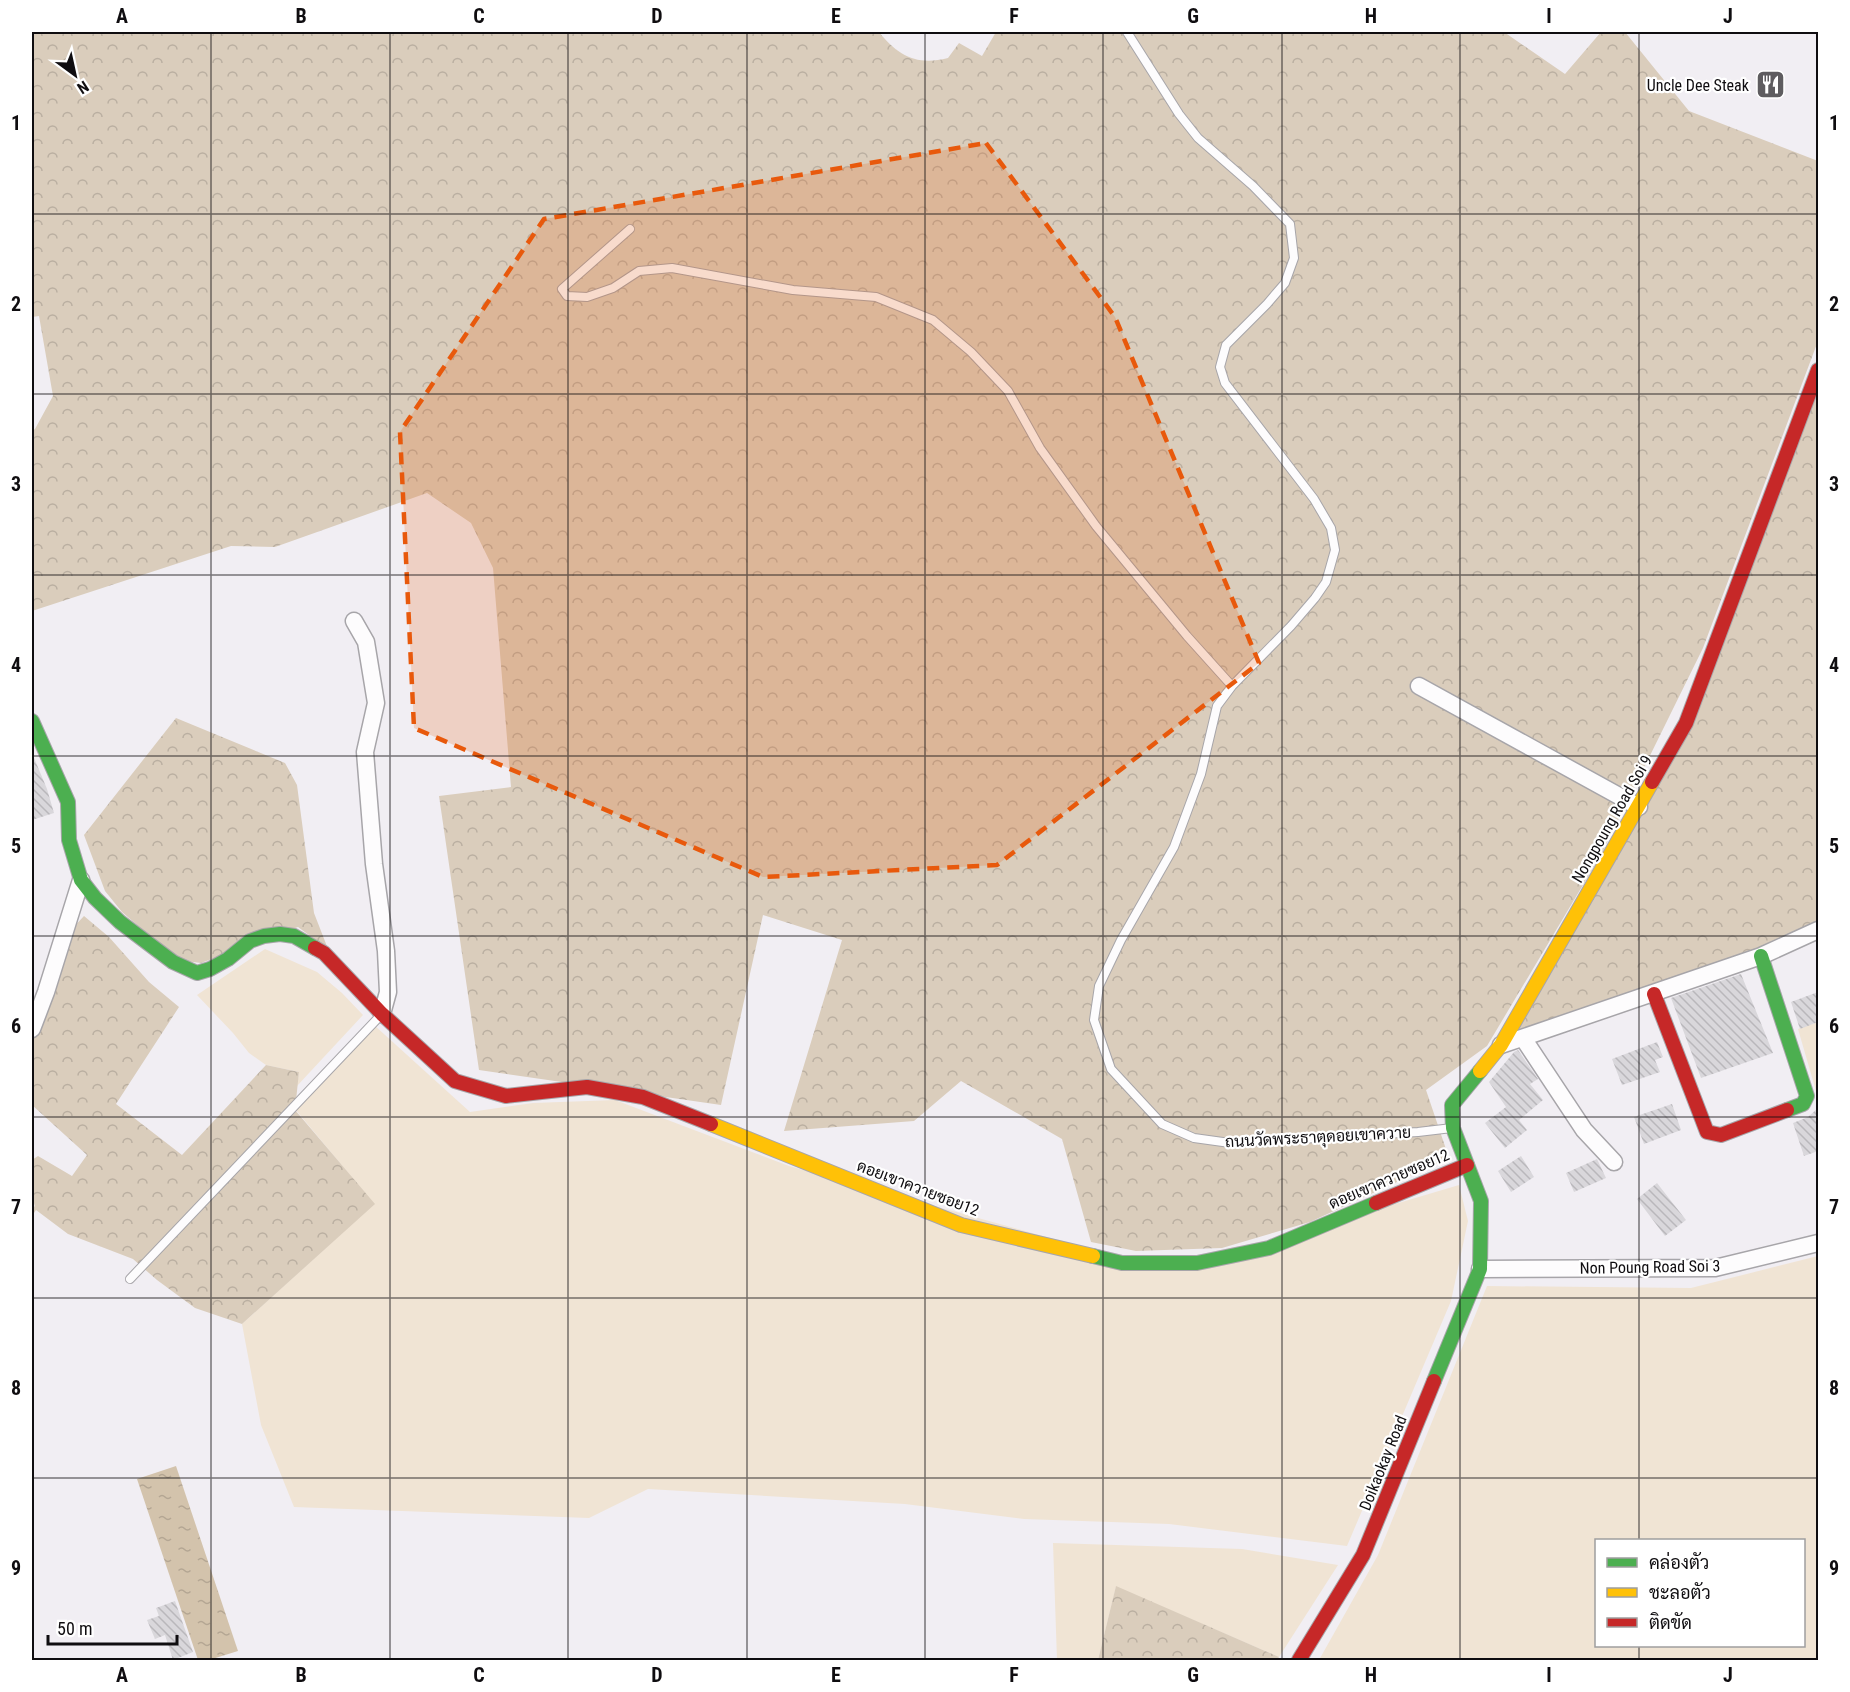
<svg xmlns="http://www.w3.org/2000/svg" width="1850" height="1692" font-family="'Roboto Condensed',Sarabun,sans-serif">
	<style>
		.green { fill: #f0e4d4; fill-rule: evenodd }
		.forest { fill: url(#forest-crowns) }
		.water { fill: url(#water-ripples) }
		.building { fill: url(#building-back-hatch) }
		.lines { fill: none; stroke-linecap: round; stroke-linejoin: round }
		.lane-casing { stroke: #a7a5a9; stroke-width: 10 }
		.street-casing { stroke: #a7a5a9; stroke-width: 19 }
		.fast-casing { stroke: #a7a5a9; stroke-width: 16 }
		.slow-casing { stroke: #a7a5a9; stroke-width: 16 }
		.jam-casing { stroke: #a7a5a9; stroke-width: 16 }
		.lane { stroke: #fdfcfd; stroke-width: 8 }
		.street { stroke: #fdfcfd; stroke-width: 16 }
		.fast { stroke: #4caf50; stroke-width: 14 }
		.slow { stroke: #ffc107; stroke-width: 14 }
		.jam { stroke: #c62828; stroke-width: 14 }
		.marked { fill: #e8590c; fill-opacity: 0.2; stroke: #e8590c; stroke-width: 4.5; stroke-dasharray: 12 8; stroke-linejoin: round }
		.grid { fill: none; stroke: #0f0d10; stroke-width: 1.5; stroke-opacity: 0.55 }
		.labels { text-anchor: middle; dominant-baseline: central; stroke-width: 4.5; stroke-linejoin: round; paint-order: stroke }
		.poi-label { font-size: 16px; fill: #0f0d10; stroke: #fff; text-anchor: end }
		.street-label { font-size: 16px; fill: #0f0d10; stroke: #fff }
		.neatline { fill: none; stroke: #0f0d10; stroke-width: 2 }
		.grid-label { font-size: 20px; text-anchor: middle; font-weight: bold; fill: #0f0d10 }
	</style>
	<defs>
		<pattern id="forest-crowns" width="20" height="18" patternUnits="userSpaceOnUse" patternTransform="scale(1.5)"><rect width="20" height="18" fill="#dacdbc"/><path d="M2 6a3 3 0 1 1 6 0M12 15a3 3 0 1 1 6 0" fill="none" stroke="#baafa1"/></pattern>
		<pattern id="water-ripples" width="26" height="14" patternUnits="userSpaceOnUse" patternTransform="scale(1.5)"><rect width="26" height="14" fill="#d3c3ac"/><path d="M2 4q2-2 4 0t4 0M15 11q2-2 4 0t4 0" fill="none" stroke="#b4a693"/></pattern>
		<pattern id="building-back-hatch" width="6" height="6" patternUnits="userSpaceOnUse" patternTransform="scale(1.5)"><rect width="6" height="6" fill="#d9d7db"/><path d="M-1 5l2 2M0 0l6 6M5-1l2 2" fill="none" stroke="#b9b7bb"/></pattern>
	</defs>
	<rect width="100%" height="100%" fill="#f1eef3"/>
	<!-- green -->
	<path class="green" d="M265 949 317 972 342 993 363 1015 297 1086 299 1072 266 1065 249 1053 233 1033 197 995Z
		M1818 1022V1098L1798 1029Z
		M374 1025 470 1112 533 1103 615 1100 789 1166 1170 1271 1459 1185 1468 1221 1451 1301 1347 1546 1169 1524 1024 1519 905 1504 648 1489 589 1518 294 1507 261 1425 242 1324 374 1204 295 1109Z
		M1818 1256V1660H1319L1378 1555 1487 1286 1691 1288ZM1596 1540H1804V1646H1596Z
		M1053 1543 1242 1549 1338 1565 1279 1657 1116 1587 1098 1660H1057Z"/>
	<!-- forest -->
	<path class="forest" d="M32 32H879C898 56 917 66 948 58L959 43 982 56 996 32H1504L1565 74 1601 32H1625L1689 111 1818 161V341L1703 648 1602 853 1487 1046 1426 1090 1449 1158 1310 1222 1222 1248 1136 1251 1091 1242 1062 1139 961 1081 914 1121 784 1131 842 940 763 915 721 1105 479 1070 439 796 511 787 493 568 471 523 427 493 275 547 231 546 32 611V431L35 429 53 396 39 316 32 317Z
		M1818 370V929L1501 1045 1686 723Z
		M176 718 285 763 297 785 314 913 328 949 298 927 201 963 178 960 122 912 105 891 84 835Z
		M84 916 109 937 149 982 179 1007 116 1104 182 1155 266 1065 299 1072 295 1110 375 1204 242 1324 195 1308 157 1280 133 1259 68 1234 36 1210 32 1216V1204L35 1207 32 1195V1160L38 1156 72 1176 87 1155 32 1105V1029L68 933Z
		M1116 1586 1279 1657 1277 1660H1098Z"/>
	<!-- water -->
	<path class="water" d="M176 1466 238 1651 209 1660H198L137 1479Z"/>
	<!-- building -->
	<path class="building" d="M32 753 47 789 54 813 32 820Z
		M1741 974 1773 1053 1701 1078 1671 998Z
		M1818 992V1022L1800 1029 1791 1002Z
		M1657 1042 1663 1057 1655 1060 1660 1072 1622 1085 1612 1059Z
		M1518 1050 1538 1079 1530 1084 1543 1100 1519 1120 1527 1130 1505 1148 1485 1123 1506 1107 1489 1082 1514 1052Z
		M1672 1104 1681 1130 1644 1144 1634 1117Z
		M1818 1108V1151L1804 1156 1793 1123 1808 1117Z
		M1521 1156 1534 1177 1511 1192 1498 1171Z
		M1597 1159 1606 1178 1574 1192 1566 1173Z
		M1657 1183 1686 1220 1665 1236 1637 1199Z
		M175 1601 193 1652 173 1660 165 1635 155 1639 147 1620 159 1616 156 1608Z"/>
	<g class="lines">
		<defs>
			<path id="lane" d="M1127 32 1179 114 1198 138 1253 186 1290 224 1294 258 1285 283 1267 304 1226 345 1220 367 1225 383 1314 499 1331 528 1335 550 1326 582 1315 598 1291 626 1232 686 1217 706 1201 774 1174 847 1121 940 1099 986 1094 1020 1111 1069 1162 1124 1194 1138 1230 1143 1418 1132 1452 1128
				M630 229 562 289 567 296 587 297 613 288 639 271 672 268 793 290 876 297 933 320 971 352 1008 391 1040 448 1096 526 1187 636 1232 686
				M130 1279 380 1016"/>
			<path id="street" d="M354 621 366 642 376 703 365 752 374 864 386 951 388 992 382 1014
				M1419 686 1639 807
				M32 1029 46 992 81 880
				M1523 1038 1584 1130 1614 1162
				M1501 1045 1761 956 1818 930
				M1480 1269 1715 1268 1818 1243"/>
			<path id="fast" d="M32 721 68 802 69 840 81 880 95 898 120 922 173 962 197 973 210 969 228 959 250 941 264 936 280 934 294 936 315 948
				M1761 956 1807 1096 1803 1104 1787 1110
				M1093 1256 1122 1263H1197L1269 1248 1376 1203
				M1434 1381 1480 1269 1481 1201 1453 1128 1452 1105 1480 1071"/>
			<path id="slow" d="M1480 1071 1501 1045 1652 782
				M711 1124 961 1225 1093 1256"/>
			<path id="jam" d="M1652 782 1686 723 1818 370
				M315 948 324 953 382 1014 455 1081 506 1096 587 1087 643 1097 711 1124
				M1654 994 1707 1132 1721 1135 1787 1110
				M1376 1203 1467 1165
				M1299 1660 1363 1555 1434 1381"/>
		</defs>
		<!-- lane casing -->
		<use href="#lane" class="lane-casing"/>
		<!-- street casing -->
		<use href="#street" class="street-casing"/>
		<!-- fast casing -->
		<use href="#fast" class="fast-casing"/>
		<!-- slow casing -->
		<use href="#slow" class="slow-casing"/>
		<!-- jam casing -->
		<use href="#jam" class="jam-casing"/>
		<!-- lane -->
		<use href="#lane" class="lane"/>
		<!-- street -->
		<use href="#street" class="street"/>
		<!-- fast -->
		<use href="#fast" class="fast"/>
		<!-- slow -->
		<use href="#slow" class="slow"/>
		<!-- jam -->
		<use href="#jam" class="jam"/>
	</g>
	<!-- marked area -->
	<path class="marked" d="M986 143 1115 317 1259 663 997 865 763 877 414 728 400 432 544 219Z"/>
	<!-- grid -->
	<path class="grid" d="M211 32V1660M390 32V1660M568 32V1660M747 32V1660M925 32V1660M1103 32V1660M1282 32V1660M1460 32V1660M1639 32V1540M32 214H1818M32 394H1818M32 575H1818M32 756H1818M32 936H1818M32 1117H1818M32 1298H1818M32 1478H1818M1639 1646V1660"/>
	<!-- icons -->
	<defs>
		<symbol id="restaurant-square" viewBox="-11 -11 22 22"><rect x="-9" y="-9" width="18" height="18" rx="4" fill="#5e5c5f" stroke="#fff"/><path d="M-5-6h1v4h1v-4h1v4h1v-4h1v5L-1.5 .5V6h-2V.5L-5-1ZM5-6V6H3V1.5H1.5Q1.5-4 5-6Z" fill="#fff"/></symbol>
	</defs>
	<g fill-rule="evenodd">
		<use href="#restaurant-square" x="1754" y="68" width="33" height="33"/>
	</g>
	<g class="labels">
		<!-- poi labels -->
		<g class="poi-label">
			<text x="1749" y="85">Uncle Dee Steak</text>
		</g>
		<!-- street labels -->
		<g class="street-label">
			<text transform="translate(1612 819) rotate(-60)">Nongpoung Road Soi 9</text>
			<text transform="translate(1318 1137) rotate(-3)">ถนนวัดพระธาตุดอยเขาควาย</text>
			<text transform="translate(1389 1179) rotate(-23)">ดอยเขาควายซอย12</text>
			<text transform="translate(918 1188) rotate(21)">ดอยเขาควายซอย12</text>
			<text transform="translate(1650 1267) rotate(-1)">Non Poung Road Soi 3</text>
			<text transform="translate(1383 1463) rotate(-68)">Doikaokay Road</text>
		</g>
	</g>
	<!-- border -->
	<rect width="1850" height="1692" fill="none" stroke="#ffffff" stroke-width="66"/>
	<!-- legend -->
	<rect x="1595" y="1539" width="210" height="108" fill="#ffffff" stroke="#9f9e9f" stroke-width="1.5"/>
	<rect x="1607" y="1558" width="30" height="9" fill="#4caf50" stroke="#9f9e9f" stroke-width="1.5"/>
	<text x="1649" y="1569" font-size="18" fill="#0f0d10">คล่องตัว</text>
	<rect x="1607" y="1588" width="30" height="9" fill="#ffc107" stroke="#9f9e9f" stroke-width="1.5"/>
	<text x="1649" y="1599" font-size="18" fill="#0f0d10">ชะลอตัว</text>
	<rect x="1607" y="1618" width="30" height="9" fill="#c62828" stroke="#9f9e9f" stroke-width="1.5"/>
	<text x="1649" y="1629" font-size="18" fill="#0f0d10">ติดขัด</text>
	<!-- north arrow -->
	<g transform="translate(75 75) rotate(147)" stroke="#ffffff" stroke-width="4.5" paint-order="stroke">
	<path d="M0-4.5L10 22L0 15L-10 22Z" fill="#0f0d10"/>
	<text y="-9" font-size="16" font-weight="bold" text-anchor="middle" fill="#0f0d10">N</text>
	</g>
	<!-- scale -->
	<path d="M48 1635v9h129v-9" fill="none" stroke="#0f0d10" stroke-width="3"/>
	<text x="57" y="1635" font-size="18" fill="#0f0d10" stroke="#ffffff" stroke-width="4.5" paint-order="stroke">50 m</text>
	<rect x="33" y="33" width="1784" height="1626" class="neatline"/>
	<g class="grid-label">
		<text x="122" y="23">A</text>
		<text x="301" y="23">B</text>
		<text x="479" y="23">C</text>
		<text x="657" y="23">D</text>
		<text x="836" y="23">E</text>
		<text x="1014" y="23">F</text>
		<text x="1193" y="23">G</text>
		<text x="1371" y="23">H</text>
		<text x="1549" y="23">I</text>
		<text x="1728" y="23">J</text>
		<text x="16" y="130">1</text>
		<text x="1834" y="130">1</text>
		<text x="16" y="311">2</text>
		<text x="1834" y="311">2</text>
		<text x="16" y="491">3</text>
		<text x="1834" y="491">3</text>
		<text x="16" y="672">4</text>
		<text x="1834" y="672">4</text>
		<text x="16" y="853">5</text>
		<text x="1834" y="853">5</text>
		<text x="16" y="1033">6</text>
		<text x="1834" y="1033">6</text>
		<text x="16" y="1214">7</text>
		<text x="1834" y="1214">7</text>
		<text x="16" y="1395">8</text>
		<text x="1834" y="1395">8</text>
		<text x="16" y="1575">9</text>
		<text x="1834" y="1575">9</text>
		<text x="122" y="1682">A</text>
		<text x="301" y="1682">B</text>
		<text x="479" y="1682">C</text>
		<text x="657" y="1682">D</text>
		<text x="836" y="1682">E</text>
		<text x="1014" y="1682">F</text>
		<text x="1193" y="1682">G</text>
		<text x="1371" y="1682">H</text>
		<text x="1549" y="1682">I</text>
		<text x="1728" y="1682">J</text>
	</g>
</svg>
